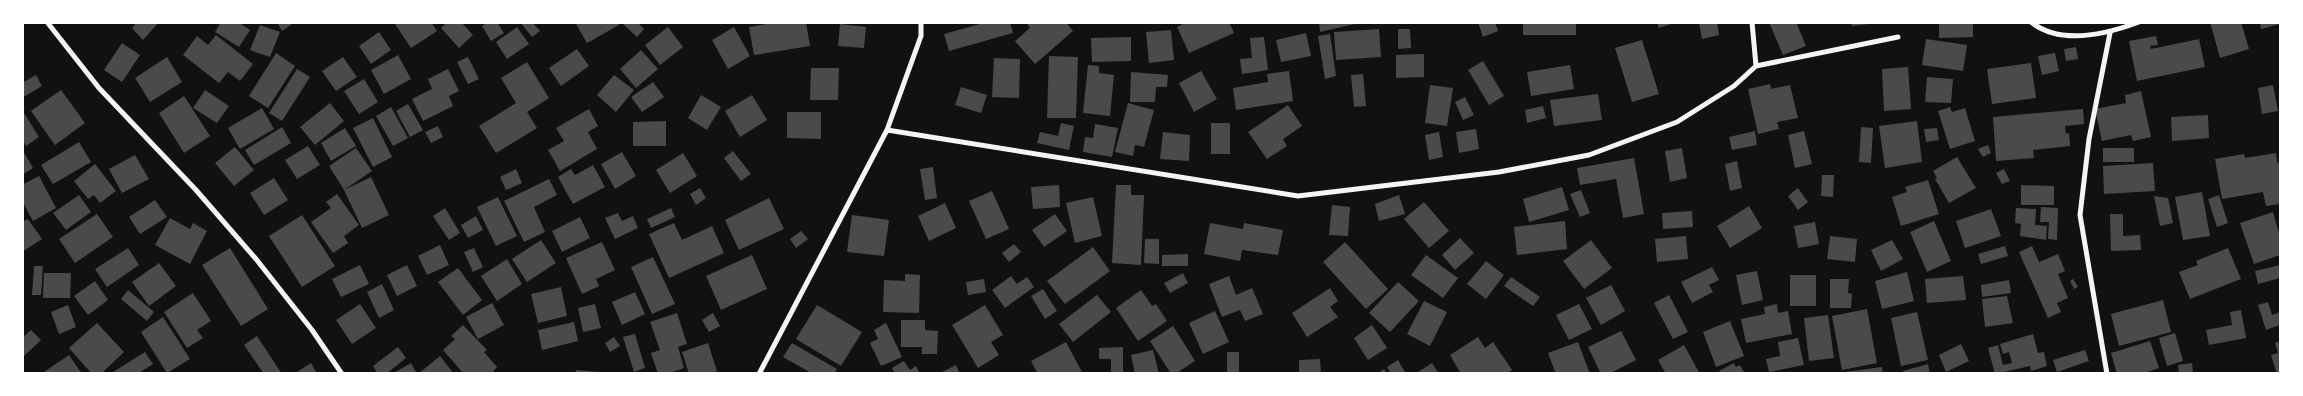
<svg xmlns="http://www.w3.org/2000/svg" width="2303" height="396" font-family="Quicksand,sans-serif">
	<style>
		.building { fill: #4a4a4a }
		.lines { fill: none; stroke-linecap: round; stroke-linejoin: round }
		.minor { stroke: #f5f5f5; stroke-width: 5 }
	</style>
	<rect width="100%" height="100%" fill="#111"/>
	<!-- building -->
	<path class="building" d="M137 22H159L143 40 132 28Z
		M221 22H238L250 30 239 47 215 32Z
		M277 22H295L282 31Z
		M398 22H431L437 31 411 48 395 24Z
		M447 22H461L473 35 459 48 441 28Z
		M488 22H497L504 33 491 41 482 26Z
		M520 22H532L540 31 532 37Z
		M575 22H618L619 25 587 43Z
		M621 22H637L644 29 637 37Z
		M779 22H806L810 46 754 55 749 27Z
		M987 22H1010L1013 33 949 51 944 34Z
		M1026 22H1066L1073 31 1035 64 1015 41 1030 28Z
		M1187 22H1229L1234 33 1189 53 1177 27Z
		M1319 22H1359V23L1320 32Z
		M1478 22H1495L1498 31 1483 37Z
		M1523 22H1576V35H1523Z
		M1657 22H1674V23L1659 28Z
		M1699 22H1717L1719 35 1702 39Z
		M1769 22H1796L1806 46 1783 55Z
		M1851 22H1869V24L1852 26Z
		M1939 22H1973V37L1939 38Z
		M2210 22H2241L2249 49 2220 58Z
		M2260 22H2280V24L2261 29Z
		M840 24 866 27 864 48 838 46Z
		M260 25 280 32 270 57 250 50Z
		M517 27 529 44 507 59 496 42Z
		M668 27 683 47 660 65 645 45Z
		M734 27 750 56 728 69 712 40Z
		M1379 29 1381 57 1336 60 1334 32Z
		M1398 29H1410L1411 48 1398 49Z
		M1171 30 1174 60 1149 63 1146 32Z
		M379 32 391 50 371 64 359 46Z
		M1306 33 1311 56 1281 62 1276 40Z
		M1330 34 1336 76 1325 79 1318 36Z
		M216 35 253 64 240 81 228 72 219 83 183 55 197 36 208 45Z
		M2156 36 2158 45 2150 46 2151 49 2199 39 2205 67 2137 81 2129 41Z
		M1131 37V61L1092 62 1091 38Z
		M1264 37 1268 70 1242 74 1240 59 1252 58 1250 38Z
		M1926 39 1967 45 1963 71 1922 65Z
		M1642 40 1659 94 1632 102 1615 48Z
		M122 43 140 55 122 82 104 70Z
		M2076 47 2078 59 2066 61 2064 49Z
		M577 49 589 66 561 86 549 68Z
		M641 50 658 69 636 88 620 69Z
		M276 53 295 66 268 108 249 96Z
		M2055 53 2059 71 2042 75 2038 56Z
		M1424 54V77L1396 78V55Z
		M398 55 411 79 384 94 371 70Z
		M1049 56 1078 57 1076 118H1047Z
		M167 57 182 82 150 102 135 78Z
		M343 57 357 77 336 91 322 71Z
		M468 57 479 79 468 84 457 62Z
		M994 58 1020 59 1019 98 992 97Z
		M1483 61 1504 96 1489 105 1468 70Z
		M527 62 549 98 527 112 537 128 496 153 479 126 516 103 501 78Z
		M2031 63 2036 98 1992 104 1987 69Z
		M1088 65 1099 66V73L1114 75 1110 116 1083 113Z
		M1570 65 1574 89 1531 96 1527 72Z
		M1908 67 1911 109 1884 111 1882 69Z
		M811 68H839L838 100H810Z
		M297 69 310 77 282 121 269 113Z
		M448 69 459 91 449 96 453 106 423 121 412 99 432 89 428 79Z
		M1201 71 1217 99 1194 112 1179 83Z
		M1289 71 1293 101 1236 110 1233 88 1268 82 1267 74Z
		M1131 72 1168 75 1167 87H1156L1155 102H1130Z
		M1363 74 1366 106 1354 107 1351 75Z
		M36 75 42 86 22 98V83Z
		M614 75 634 90 616 112 597 95Z
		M1927 77 1953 79 1951 103 1925 102Z
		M364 79 378 102 359 114 344 91Z
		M653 82 664 97 642 112 631 97Z
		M1770 84 1771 89 1790 85 1798 118 1777 122 1779 129 1758 134 1748 89Z
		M1430 85 1453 88 1447 126 1425 123Z
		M2273 85 2278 111 2262 114 2258 88Z
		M961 87 987 95 981 113 955 105Z
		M61 90 85 123 55 145 31 111Z
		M205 90 229 106 217 123 193 108Z
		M2141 91 2151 137 2133 141 2131 135 2102 141 2095 109 2126 103 2125 95Z
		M1598 94 1602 120 1554 126 1550 100Z
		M701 95 721 107 707 130 688 118Z
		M752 95 767 120 740 137 725 111Z
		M184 96 210 136 184 153 159 113Z
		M1465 97 1474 115 1463 120 1455 102Z
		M330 103 344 121 315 145 300 127Z
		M1128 103 1154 110 1144 147 1135 145 1133 156 1115 152Z
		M408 104 423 130 410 137 396 111Z
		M1288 105 1302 126 1283 139 1287 146 1267 159 1248 132Z
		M1543 106 1546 118 1527 123 1525 110Z
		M391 107 408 138 393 146 376 116Z
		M1950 107 1952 112 1965 108 1975 141 1950 149 1938 111Z
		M262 108 274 129 240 149 228 128Z
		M589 109 598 126 588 132 597 149 560 171 548 150 564 141 556 128Z
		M2083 109 2084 124 2065 126 2066 134 2069 133 2070 146 2033 150 2034 158 1996 161 1993 117Z
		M22 110 39 137 26 146 22 139Z
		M787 112H821V139L787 138Z
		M2208 115 2209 138 2172 141 2171 117Z
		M373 118 392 157 373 167 353 128Z
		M666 121V146H633V122Z
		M1917 121 1922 162 1885 168 1879 126Z
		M1061 123 1074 126 1069 150 1037 143 1040 132 1058 136Z
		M1211 123H1230V154H1211Z
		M1095 124 1118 128 1112 157 1083 152 1085 137 1093 138Z
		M438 126 443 137 431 143 425 132Z
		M282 127 291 143 254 165 245 150Z
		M1861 127 1873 128 1871 163 1859 162Z
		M345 128 356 146 331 161 321 143Z
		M1937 128 1939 140 1926 142 1924 129Z
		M1476 129 1479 149 1459 153 1456 132Z
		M1755 131 1757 145 1732 150 1729 137Z
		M1804 131 1812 164 1795 168 1788 135Z
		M1163 132 1190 135 1189 161 1160 159Z
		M1439 132 1443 157 1429 160 1425 135Z
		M79 142 91 162 53 184 41 165Z
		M1988 145 1991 153 1983 157 1978 149Z
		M308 146 320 165 297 179 285 160Z
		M235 147 254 170 234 186 215 163Z
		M356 148 372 171 344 190 329 166Z
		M1682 148 1687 178 1670 182 1665 151Z
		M2103 148H2134V162H2103Z
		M22 149 33 168 22 175Z
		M733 151 751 174 741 181 724 158Z
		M622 152 636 176 615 189 601 164Z
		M683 153 697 176 670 193 656 170Z
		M2276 153 2277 163 2280 162V204L2266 206 2263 192 2222 199 2215 159 2244 154 2245 158Z
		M135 155 149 179 122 193 109 169Z
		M1957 157 1976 188 1949 203 1935 179 1937 178 1933 171Z
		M1634 158 1644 214 1623 218 1616 179 1580 185 1577 168Z
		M1737 161 1742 188 1730 191 1725 164Z
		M2153 163 2155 191 2104 194 2103 166Z
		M95 164 116 191 100 203 94 195 88 199 74 181Z
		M593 165 605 187 573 204 558 177 571 169 575 175Z
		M933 167 937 198 925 200 920 169Z
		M516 169 522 183 506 190 500 177Z
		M2004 169 2010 181 2002 184 1996 173Z
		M1822 175H1834L1833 197 1821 196Z
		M39 176 56 208 33 221 22 201V185Z
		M371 177 389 215 362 228 344 190Z
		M274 178 288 200 264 215 250 193Z
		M549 179 557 195 534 207 545 232 524 242 504 201Z
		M1928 180 1939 214 1901 226 1892 197 1907 192 1905 187Z
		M1059 185 1060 207 1033 209 1031 187Z
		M1116 185H1131V195H1144L1141 265 1112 263Z
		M2021 185 2054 186V205H2021Z
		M1562 187 1569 210 1529 222 1523 199Z
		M700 188 706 198 696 205 690 194Z
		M1798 188 1808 202 1798 210 1788 196Z
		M1581 190 1590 213 1580 217 1570 194Z
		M992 191 1009 229 986 239 969 201Z
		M2202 192 2210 236 2183 240 2175 197Z
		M337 194 359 225 344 236 348 243 333 253 311 222 331 208 326 202Z
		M79 195 91 212 66 230 53 213Z
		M1399 195 1405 214 1379 221 1375 204Z
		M2219 195 2228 223 2217 227 2208 199Z
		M2154 196 2168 198 2173 223 2160 226Z
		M498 197 517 236 496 246 477 207Z
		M1093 197 1102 236 1075 243 1066 203Z
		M769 198 784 229 739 250 725 220Z
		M155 200 167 217 140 234 129 217Z
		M1424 202 1449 231 1429 248 1404 219Z
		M945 203 956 228 929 241 918 216Z
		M1332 205 1350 207 1348 236 1329 235Z
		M1749 206 1762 228 1730 248 1717 226Z
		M2041 207 2058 208 2057 240 2048 239 2049 222H2040Z
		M445 208 460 233 449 240 433 216Z
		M671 208 675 217 651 228 647 219Z
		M2016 208 2036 209 2035 225 2047 226 2046 240 2020 236 2021 224 2015 223Z
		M1991 209 2001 236 1965 248 1956 221Z
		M1692 211 1693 227 1663 229 1662 213Z
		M2273 212 2280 237V255L2254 264 2240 223Z
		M618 213 622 221 633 216 638 228 615 239 605 218Z
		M97 214 113 237 75 263 59 239Z
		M1055 214 1067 231 1044 247 1032 230Z
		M2110 214H2123V236L2140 235 2141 250 2111 251Z
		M302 215 335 266 302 287 269 236Z
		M852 215 889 220 884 256 847 252Z
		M476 216 483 230 468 238 461 225Z
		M580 217 590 238 562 252 552 231Z
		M170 218 190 229 193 223 207 231 190 264 155 245Z
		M28 219 42 239 22 252V222Z
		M1565 221 1567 249 1517 255 1514 227Z
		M1934 221 1951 261 1927 272 1910 232Z
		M1815 222 1819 244 1798 248 1794 226Z
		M674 223 682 240 712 226 724 253 669 278 649 234Z
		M1210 223 1243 229 1244 223 1283 230 1278 255 1242 250 1240 261 1204 254Z
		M801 231 808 239 796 248 790 239Z
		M1686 236 1688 259 1657 262 1655 239Z
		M1830 236 1857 239 1855 262 1827 259Z
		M1460 238 1474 253 1455 270 1442 255Z
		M1145 239H1159V264L1144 263Z
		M541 240 556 263 527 282 512 259Z
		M1591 240 1612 268 1584 289 1563 261Z
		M1892 240 1903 259 1881 271 1871 250Z
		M602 242 615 270 596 279 599 286 582 294 566 258Z
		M1345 242 1388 289 1366 309 1323 262Z
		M1014 244 1021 252 1009 262 1002 253Z
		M440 245 449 265 427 275 418 256Z
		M2005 246 2008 256 1981 264 1978 254Z
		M2032 246 2039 262 2058 254 2065 271 2058 274 2068 298 2057 303 2061 312 2048 318 2019 252Z
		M1093 247 1110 271 1065 304 1047 281Z
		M128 248 139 265 107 287 95 269Z
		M230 248 268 309 241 326 202 265Z
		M474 248 483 267 473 272 464 252Z
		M2228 248 2241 279 2190 299 2179 272 2198 265 2196 261Z
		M1188 254V266H1162V255Z
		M752 255 767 289 721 310 706 276Z
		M1426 255 1458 278 1443 298 1411 275Z
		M653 257 675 304 652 314 631 267Z
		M507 259 522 284 497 301 481 276Z
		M1486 261 1504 275 1486 299 1467 284Z
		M159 263 176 286 149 306 132 282Z
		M360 265 369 284 341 297 332 279Z
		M407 265 417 286 397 296 387 275Z
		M2280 265V278L2258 284 2255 271Z
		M34 266H43L41 295H32Z
		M1712 267 1719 280 1709 285 1713 292 1692 303 1681 282Z
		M458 268 482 300 463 315 438 282Z
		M1757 271 1763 300 1742 305 1736 275Z
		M1907 272 1914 301 1882 309 1875 281Z
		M44 273H71L70 298H43Z
		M1183 273 1188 283 1170 293 1164 283Z
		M905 274 920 275 919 313 883 312 884 280 905 281Z
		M1790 275H1816V306H1790Z
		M1011 276 1017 284 1027 277 1034 287 1005 308 992 290Z
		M1229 276 1236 295 1252 288 1263 314 1245 321 1240 310 1222 317 1209 284Z
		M1963 276 1966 300 1927 303 1925 279Z
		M1511 277 1540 297 1533 306 1504 286Z
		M984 279 986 292 968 295 966 282Z
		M1830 279H1849L1848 293 1852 294 1851 308H1830Z
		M2073 279 2078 287 2074 289 2070 281Z
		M2009 280 2011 293 1982 297 1981 285Z
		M95 281 108 300 88 315 74 296Z
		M1398 282 1419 301 1390 332 1369 313Z
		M382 284 394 310 379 318 367 292Z
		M1611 285 1625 311 1601 325 1586 298Z
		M561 287 567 316 538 323 531 294Z
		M1330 288 1338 301 1330 307 1338 317 1307 337 1292 313Z
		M1043 289 1057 311 1045 319 1031 296Z
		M128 290 154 312 147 321 121 299Z
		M1141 290 1152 306 1156 304 1167 321 1138 341 1116 308Z
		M635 292 645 314 622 325 612 302Z
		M193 293 211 321 197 330 203 338 187 348 164 312Z
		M1097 295 1111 312 1073 342 1059 324Z
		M1669 295 1688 332 1673 339 1654 303Z
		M2007 296 2013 323 1985 327 1982 299Z
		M2163 300 2171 332 2119 346 2111 314Z
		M1424 301 1447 312 1430 346 1407 334Z
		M2268 302 2272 315 2280 312V325L2266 330 2258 305Z
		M492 303 504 325 478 339 466 317Z
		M360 304 376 328 352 344 336 320Z
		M595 304 601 328 583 332 578 308Z
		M1579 304 1592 329 1569 340 1556 315Z
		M1777 304 1778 313 1788 311 1792 334 1746 343 1741 319 1765 314 1764 307Z
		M68 305 76 327 59 334 51 312Z
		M817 305 862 332 841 366 796 339Z
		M985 305 1003 335 991 342 999 355 978 368 952 325Z
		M1867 309 1877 363 1842 370 1832 316Z
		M2241 310 2246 338 2209 345 2206 330 2232 325 2230 312Z
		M1215 311 1229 342 1203 354 1189 323Z
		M1917 312 1928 360 1901 366 1891 318Z
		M677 313 687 344 678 347 684 368 667 374H658L651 353 660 350 650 322Z
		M713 313 720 326 709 332 702 320Z
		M1828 315 1834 358 1809 361 1804 318Z
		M163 317 190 359 167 373 141 332Z
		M901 320H925V330L938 331 937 354H922V347H901Z
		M1730 321 1744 356 1716 367 1703 332Z
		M574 322 578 341 542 350 538 330Z
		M97 323 124 352 101 374H92L69 348Z
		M886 323 902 357 881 366 870 343 878 339 874 330Z
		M463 325 487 350 484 352 497 367 491 374H464L443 350 455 339 451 336Z
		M1372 325 1387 348 1368 360 1354 338Z
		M1173 326 1195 361 1175 374H1171L1150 341Z
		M31 330 41 340 22 358V338Z
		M1621 331 1636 360 1609 374H1601L1588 347Z
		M2175 333 2183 361 2167 366 2159 338Z
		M635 334 645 368 634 372 623 337Z
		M2033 334 2038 353 2044 352 2047 366 2031 371 2030 366 1995 374 1988 348 1998 345 2003 365 2012 363 2009 352 2003 354 2000 344Z
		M257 336 282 374H264L244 345Z
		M614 337 620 346 610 352 605 343Z
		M1478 337 1485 348 1493 342 1512 370 1507 374H1461L1450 355Z
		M1798 338 1804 365 1769 372 1766 359 1780 356 1778 342Z
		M2150 341 2159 368 2141 374H2117L2111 353Z
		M2280 341V374H2277L2271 355 2278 353 2275 343Z
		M1066 342 1083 374H1038L1031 361Z
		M1578 342 1590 374H1556L1548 353Z
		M708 343 717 371 708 374H689L682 352Z
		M792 343 837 369 834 374H813L783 357Z
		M1961 344 1969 361 1946 372 1939 355Z
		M1684 345 1700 374H1666L1658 360Z
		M398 347 406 358 386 374H378L373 366Z
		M1123 347V373L1111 374V359H1099V348Z
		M1153 350 1159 374H1135L1131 355Z
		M2085 350 2089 361 2057 372 2053 360Z
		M145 352 153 364 137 374H110Z
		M1227 352H1239V374H1227Z
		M69 355 82 374H41Z
		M440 356 454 374H418Z
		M1320 359 1321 374H1299V360Z
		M1398 360 1406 374H1391L1387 367Z
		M904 361 910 370 916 366 920 374H895L892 368Z
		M311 363 317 374H298L297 372Z
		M411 363 417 374H392Z
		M1432 363 1439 374H1415Z
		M1734 363 1736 367 1740 365 1745 374H1721L1719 371Z
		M2192 363 2193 373 2179 374 2178 365Z
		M1928 364 1930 374H1904L1903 371Z
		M956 365 960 374H938Z
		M1882 367 1883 374H1845V372Z
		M1384 369 1387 374H1377Z
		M576 370 599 372V374H575Z"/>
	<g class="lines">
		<!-- minor -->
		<path class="minor" d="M47 22 99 88 196 190 256 259 312 330 342 374
			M2031 22C2061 46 2107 34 2139 22
			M1756 66 1898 37
			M887 130 1298 196 1499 172 1589 155 1677 122 1734 86 1756 66 1752 22
			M759 374 887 130 921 36V22
			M2107 374 2080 215 2089 139 2110 33"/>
	</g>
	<!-- border -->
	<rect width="2303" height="396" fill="none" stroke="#ffffff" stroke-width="48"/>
</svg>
